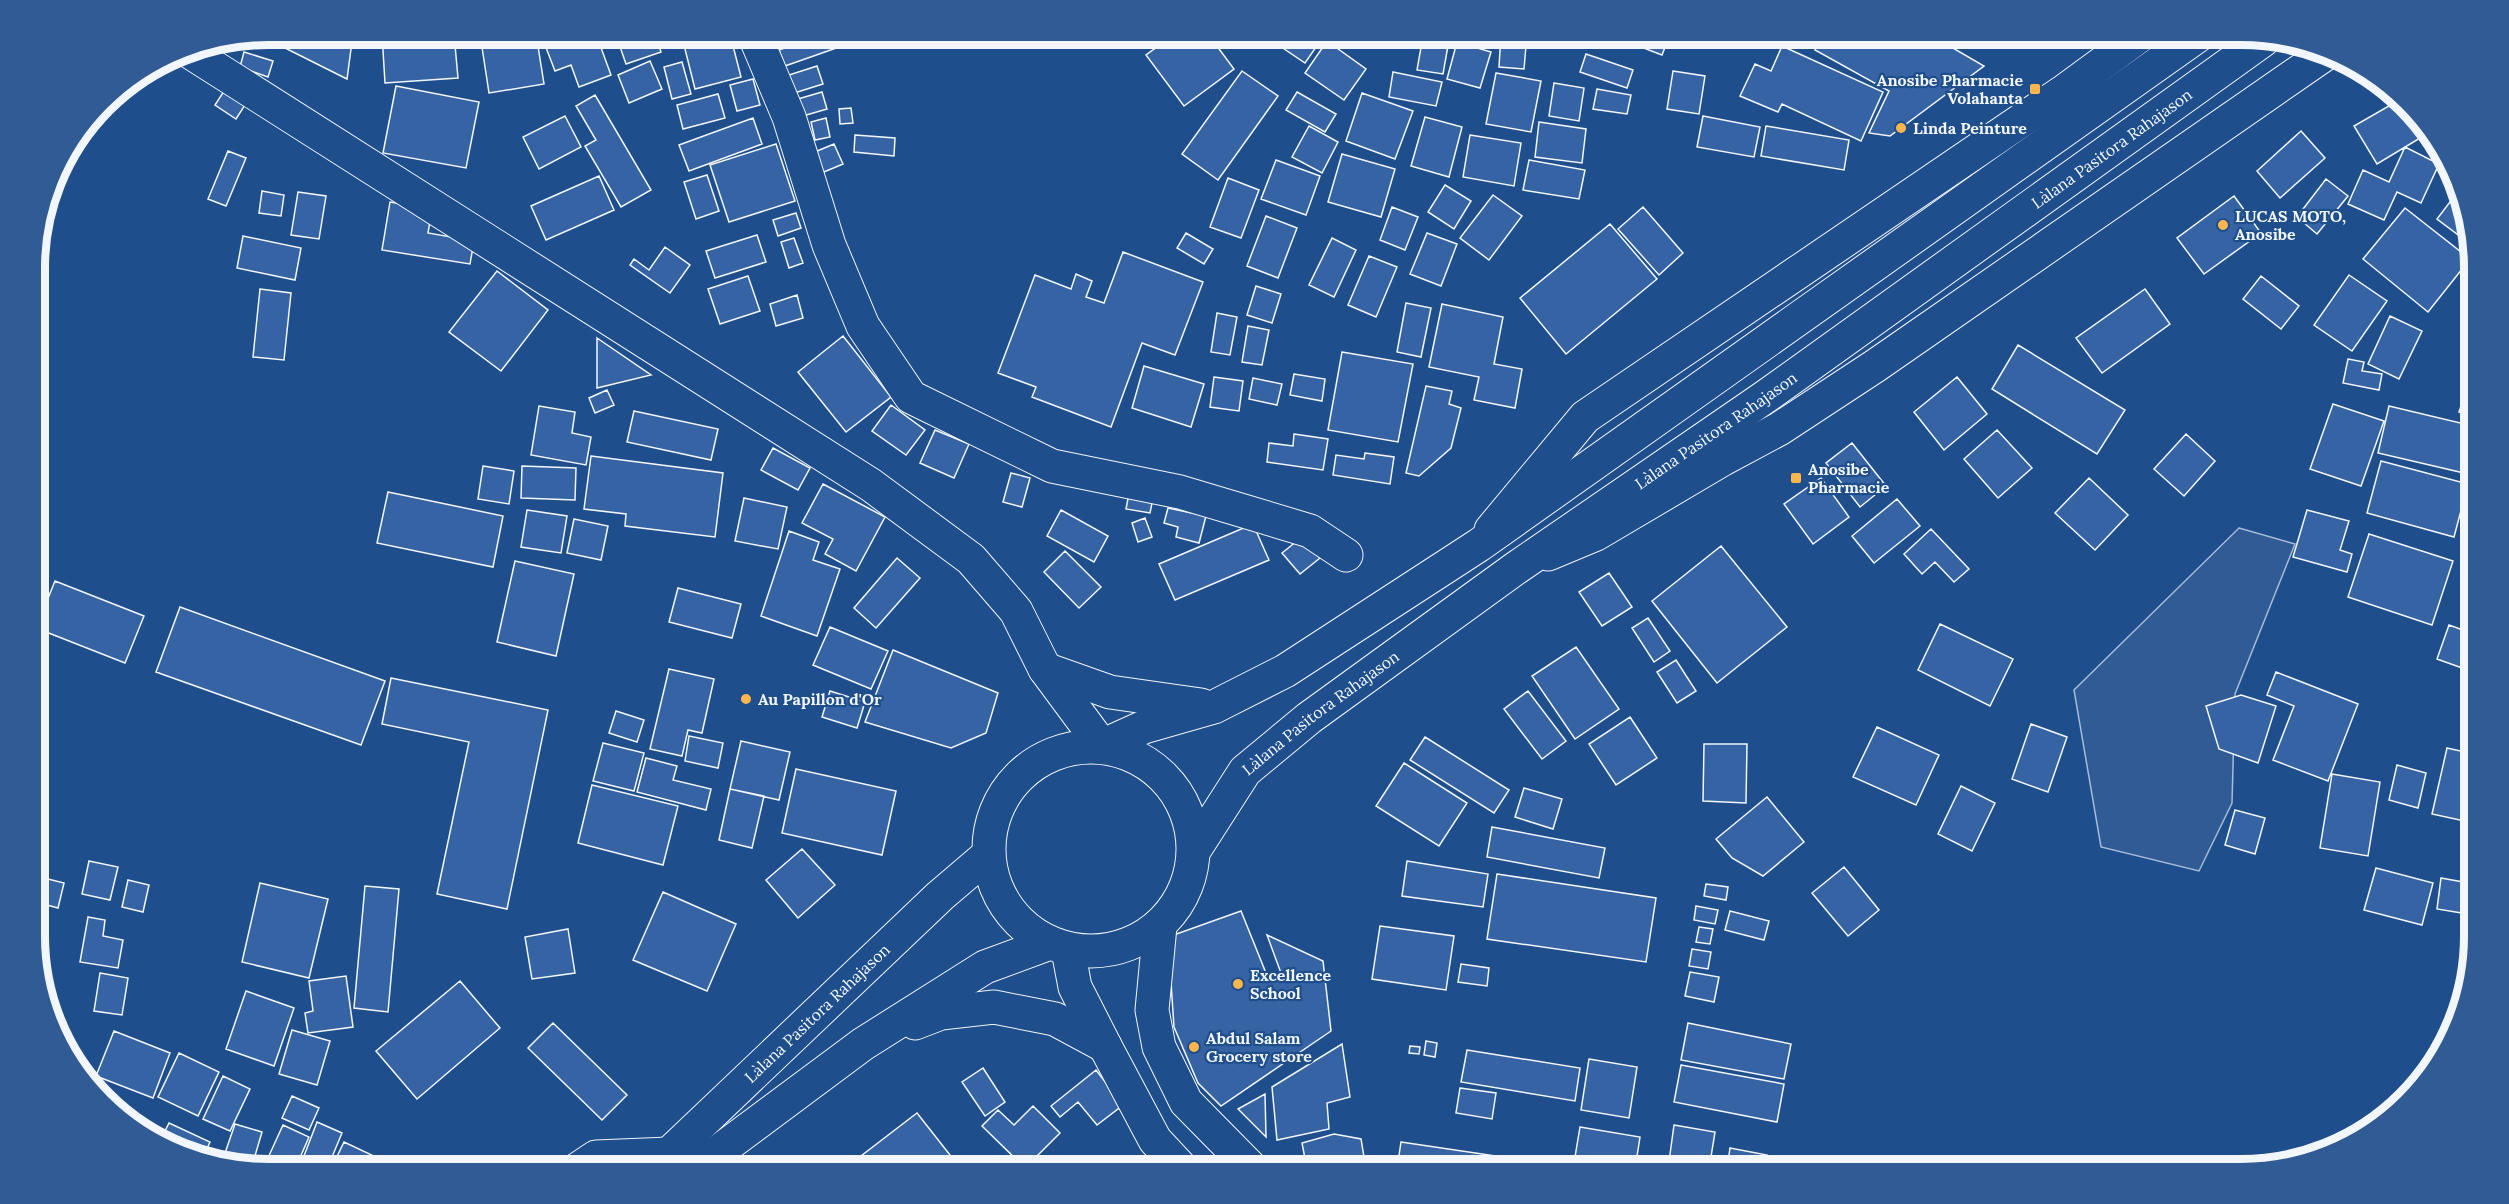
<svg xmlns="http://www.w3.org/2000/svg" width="2509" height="1204" font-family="Lora,serif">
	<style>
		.built { fill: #305b95; stroke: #a8bbd7; stroke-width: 1.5 }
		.building { fill: #3563a3; stroke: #f2f6ff; stroke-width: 1.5 }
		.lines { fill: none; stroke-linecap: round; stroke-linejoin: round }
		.minor-casing { stroke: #f2f6ff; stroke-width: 35 }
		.major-casing { stroke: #f2f6ff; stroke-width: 35 }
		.minor { stroke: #1f4e8c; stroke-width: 33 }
		.major { stroke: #1f4e8c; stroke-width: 33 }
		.poi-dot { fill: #ffb74d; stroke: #1f4e8c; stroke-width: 2 }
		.labels { text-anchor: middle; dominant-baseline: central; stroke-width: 4.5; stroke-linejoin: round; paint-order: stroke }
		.poi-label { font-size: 16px; font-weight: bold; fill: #f2f6ff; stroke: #1f4e8c; text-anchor: start }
		.street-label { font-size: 16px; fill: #f2f6ff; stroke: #1f4e8c }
		.rim { fill: none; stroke: #f2f6ff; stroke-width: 8 }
	</style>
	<rect width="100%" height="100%" fill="#1f4e8c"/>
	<!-- built -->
	<path class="built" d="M2239 528 2295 544 2235 694 2232 803 2199 871 2101 847 2074 690Z"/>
	<!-- building -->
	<path class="building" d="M268 34H353L347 79 261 36Z
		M382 34H454L458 78 385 83Z
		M480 34H536L544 84 489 93Z
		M566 34H596L611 75 579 87 571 65 555 71 545 45 567 37Z
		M626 34H655L661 52 626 64 617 38Z
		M722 34H730L741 77 695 89 684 45Z
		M780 34H810L782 42Z
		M824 34H838L842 46 785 66 779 50Z
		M1175 34H1208L1234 69 1184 106 1146 55Z
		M1262 34H1313L1321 40 1305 63Z
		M1501 34H1527L1524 69 1499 67Z
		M1621 34H1670L1662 55 1620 39Z
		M1824 34H1929L1984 66 1890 136 1869 133 1889 91 1815 50Z
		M1423 36 1449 40 1443 74 1417 70Z
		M1327 41 1366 69 1344 100 1305 73Z
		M1457 42 1491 52 1480 88 1447 79Z
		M1782 46 1883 92 1861 141 1782 104 1778 112 1740 96 1755 64 1771 71Z
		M244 52 273 61 268 77 240 67Z
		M1586 54 1633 70 1627 88 1580 72Z
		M650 61 662 89 629 103 618 75Z
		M682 62 691 94 672 99 664 67Z
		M817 66 823 84 791 94 786 76Z
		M1242 71 1278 96 1218 180 1182 154Z
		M1673 71 1705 76 1699 114 1667 109Z
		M1393 72 1442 82 1436 106 1389 97Z
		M1496 73 1541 81 1531 132 1486 124Z
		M753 79 760 105 737 111 730 85Z
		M1554 83 1584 88 1579 121 1549 116Z
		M396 86 479 102 466 168 383 153Z
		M1597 89 1631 95 1627 114 1593 109Z
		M224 91 245 105 236 119 215 105Z
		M822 92 827 109 796 118 791 101Z
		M1297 92 1336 114 1325 132 1286 110Z
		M1362 93 1413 111 1395 159 1346 141Z
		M718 94 725 118 683 129 677 105Z
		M595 95 651 190 621 207 585 146 596 140 576 106Z
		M2401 99 2430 132 2377 164 2354 126Z
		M851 108 853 123 840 124 839 109Z
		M565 116 581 147 539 169 523 137Z
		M1703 116 1760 127 1754 157 1697 147Z
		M1425 117 1462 127 1449 177 1411 166Z
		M753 118 762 144 689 171 679 145Z
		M826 118 830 137 815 140 811 122Z
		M1539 122 1586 129 1582 163 1535 157Z
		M1309 126 1338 142 1322 173 1292 157Z
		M1766 126 1849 140 1844 170 1761 156Z
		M2301 131 2325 158 2280 198 2257 171Z
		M855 135 895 138 894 156 854 152Z
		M1470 135 1521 143 1514 186 1463 177Z
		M776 144 795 201 729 222 710 165Z
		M834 144 843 164 819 174 810 154Z
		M2405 147 2439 164 2421 203 2397 192 2384 220 2348 204 2363 170 2389 182Z
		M228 151 246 158 226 206 208 199Z
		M1342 154 1395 169 1381 217 1328 202Z
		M1276 160 1320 176 1306 215 1261 199Z
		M1529 160 1585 170 1579 199 1523 190Z
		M57 172 55 207H47Z
		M707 175 719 211 696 219 684 182Z
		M599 176 614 210 546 240 531 206Z
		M1228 178 1259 190 1241 238 1210 227Z
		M2326 179 2348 196 2317 234 2297 217Z
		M1445 185 1471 201 1454 229 1428 212Z
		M262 191 284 195 281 216 259 213Z
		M298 192 326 196 319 239 291 235Z
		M2456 194 2473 238V246L2437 219Z
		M1493 195 1522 216 1489 260 1460 238Z
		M2234 196 2261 233 2204 274 2177 238Z
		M390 202 432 209 428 233 474 241 470 264 382 250Z
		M1392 207 1418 217 1405 250 1380 240Z
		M1643 207 1683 253 1659 275 1618 229Z
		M2405 208 2470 259 2428 312 2363 259Z
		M796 213 801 228 778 236 773 220Z
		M1266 216 1297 228 1278 278 1247 266Z
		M1610 224 1657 279 1566 354 1520 298Z
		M1186 233 1213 249 1204 264 1177 248Z
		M1427 233 1457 244 1441 286 1410 274Z
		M757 235 766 262 715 278 706 251Z
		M243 236 301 248 295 280 237 268Z
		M794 238 803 263 789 268 781 242Z
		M1332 238 1356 250 1334 297 1309 285Z
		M665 247 690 265 670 293 630 265 634 259 649 270Z
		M1123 252 1203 282 1175 355 1142 343 1111 427 1032 397 1036 387 998 373 1035 275 1071 289 1076 274 1092 281 1086 297 1104 303Z
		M1369 256 1397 267 1376 317 1348 305Z
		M497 271 548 310 501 371 449 332Z
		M2349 275 2387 301 2352 351 2314 325Z
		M748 276 760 311 720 324 708 289Z
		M2261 276 2299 306 2281 329 2243 299Z
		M1256 286 1281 294 1272 323 1247 315Z
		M260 289 291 293 284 360 253 357Z
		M2145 289 2170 324 2102 373 2076 338Z
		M797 295 803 318 776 326 770 304Z
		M1406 303 1431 308 1421 357 1397 352Z
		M1442 304 1503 317 1494 364 1522 369 1515 408 1474 400 1479 377 1429 367Z
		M1217 313 1237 317 1230 355 1211 352Z
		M2390 316 2422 331 2399 379 2368 364Z
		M1248 326 1269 330 1262 365 1242 362Z
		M843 336 891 397 846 432 798 372Z
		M597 338 651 375 597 388Z
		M2018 345 2125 410 2097 454 1992 389Z
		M1342 352 1413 364 1398 442 1328 430Z
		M2348 359 2364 362 2362 371 2382 374 2379 390 2343 383Z
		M1144 366 1204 384 1191 427 1132 408Z
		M2473 370V417L2459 412Z
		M1294 374 1325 379 1322 401 1290 395Z
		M1214 377 1243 381 1239 411 1210 407Z
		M1957 377 1987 414 1944 450 1914 412Z
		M1253 378 1282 384 1277 405 1249 399Z
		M1426 386 1452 391 1449 404 1461 408 1451 448 1419 476 1406 473Z
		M607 390 614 405 595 413 589 398Z
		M2333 404 2384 421 2361 486 2310 469Z
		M891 405 925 430 906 455 872 431Z
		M539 406 575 412 572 433 591 437 586 465 531 455Z
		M2389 406 2473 426 2464 473 2378 453Z
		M634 411 718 429 711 460 627 442Z
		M935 430 969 444 954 478 920 463Z
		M1997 430 2032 468 1998 498 1964 459Z
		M1294 434 1328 439 1323 470 1267 462 1269 443 1293 446Z
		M2186 434 2215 461 2184 496 2154 469Z
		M1852 443 1886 486 1860 507 1826 463Z
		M773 448 810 468 798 490 761 470Z
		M1365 453 1394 457 1390 484 1333 475 1336 455 1364 459Z
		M591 456 723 473 715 537 625 526 626 514 584 509Z
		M2381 461 2468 484 2454 537 2367 513Z
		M483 466 514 471 509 504 478 499Z
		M522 466 576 468 575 500 521 498Z
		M1011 473 1030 478 1022 507 1003 502Z
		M1821 478 1849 517 1813 544 1784 504Z
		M2089 478 2128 515 2095 550 2055 513Z
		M823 484 885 517 856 571 825 554 833 539 802 523Z
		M388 492 503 516 493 567 377 543Z
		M1129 493 1153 498 1150 513 1126 509Z
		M744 498 787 507 778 549 735 541Z
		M1897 499 1920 526 1874 563 1852 536Z
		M1168 508 1206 516 1199 543 1176 537 1178 527 1164 523Z
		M527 510 567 516 561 553 521 547Z
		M1061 510 1108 536 1094 562 1047 536Z
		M2307 510 2349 521 2340 550 2352 554 2347 572 2293 557Z
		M1145 518 1152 537 1138 542 1132 523Z
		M574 519 608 526 601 560 567 553Z
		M1253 524 1269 560 1175 600 1159 564Z
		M1931 529 1969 569 1954 582 1935 562 1922 574 1904 554Z
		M789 531 819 542 813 560 840 569 817 636 761 616Z
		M2369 534 2453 561 2432 625 2348 597Z
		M1302 537 1320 558 1300 574 1282 553Z
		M1721 546 1787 627 1717 683 1652 601Z
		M1065 551 1101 587 1079 608 1044 572Z
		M897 558 920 578 876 628 854 608Z
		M515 561 574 574 556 656 497 642Z
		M1609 573 1632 607 1602 626 1579 592Z
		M55 581 144 616 125 663 36 628Z
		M678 588 741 604 732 638 669 622Z
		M180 607 385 681 361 745 156 672Z
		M1648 618 1670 651 1654 662 1632 628Z
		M1940 624 2013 659 1990 706 1918 670Z
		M2449 625 2474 634V646L2465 669 2437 659Z
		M830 627 888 651 871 689 813 665Z
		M1576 647 1619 709 1575 739 1532 676Z
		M893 650 998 693 986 733 951 748 865 722Z
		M1676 660 1696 691 1677 703 1657 672Z
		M669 669 714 679 702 733 688 730 682 756 650 749Z
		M2276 672 2358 704 2328 781 2273 760 2294 706 2267 695Z
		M391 678 548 710 507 909 437 894 469 742 382 724Z
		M830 691 865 702 857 728 822 717Z
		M1528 691 1566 741 1542 759 1504 709Z
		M2241 695 2276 706 2258 763 2219 749 2206 706Z
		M616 711 644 720 637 742 609 733Z
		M1630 717 1657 758 1616 785 1589 744Z
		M2031 724 2067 737 2048 792 2012 779Z
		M1877 727 1939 755 1916 805 1853 777Z
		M689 736 723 743 718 768 685 761Z
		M1425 737 1509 790 1494 813 1410 760Z
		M741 741 790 752 779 800 730 789Z
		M603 743 644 753 634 791 593 781Z
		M1704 744H1747L1746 803 1703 801Z
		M2447 748 2474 754V823L2432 814Z
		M646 758 677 766 673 780 711 789 706 810 637 792Z
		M1404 763 1467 803 1439 846 1376 806Z
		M2397 765 2426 773 2418 808 2389 800Z
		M796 769 896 791 882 855 782 833Z
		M2332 774 2380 782 2368 856 2320 848Z
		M592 785 678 806 663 865 578 843Z
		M1961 786 1995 803 1972 851 1938 834Z
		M1524 788 1562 799 1553 829 1515 817Z
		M730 789 764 796 752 848 719 840Z
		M1767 797 1804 842 1763 876 1732 858 1716 839Z
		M2235 810 2265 818 2255 854 2225 845Z
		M1492 827 1605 848 1599 878 1487 857Z
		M802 849 835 885 798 918 766 880Z
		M89 861 118 867 110 900 82 894Z
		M1407 861 1488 874 1483 907 1402 896Z
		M1844 867 1879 910 1848 936 1812 893Z
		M2376 868 2433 883 2422 925 2364 910Z
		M1497 874 1656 898 1646 962 1487 939Z
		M36 876 64 883 58 908 36 902Z
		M2441 878 2474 884V915L2437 909Z
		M128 880 149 885 143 912 122 907Z
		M260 883 328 899 309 978 242 962Z
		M1706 884 1728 887 1726 900 1704 896Z
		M365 886 399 889 388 1012 354 1008Z
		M663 892 736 924 707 991 633 960Z
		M1696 906 1718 910 1715 924 1694 920Z
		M1241 911 1268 978 1281 973 1267 935 1323 961 1331 1031 1221 1106 1198 1083 1174 1027 1168 937Z
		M1730 911 1769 921 1764 940 1725 930Z
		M88 917 105 920 103 936 123 940 118 968 80 962Z
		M1380 926 1454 936 1446 990 1372 979Z
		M1699 927 1713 929 1710 944 1696 942Z
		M568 929 575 973 532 979 525 937Z
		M1692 949 1711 952 1708 969 1689 966Z
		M1461 964 1489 968 1487 986 1458 982Z
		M1690 972 1719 977 1714 1002 1685 996Z
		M100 973 128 978 122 1015 94 1011Z
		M346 976 353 1027 308 1033 305 1013 313 1011 309 981Z
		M460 981 500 1028 417 1099 376 1051Z
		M246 991 294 1008 274 1066 226 1049Z
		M553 1023 627 1095 602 1120 528 1048Z
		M1688 1023 1791 1044 1784 1079 1681 1060Z
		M292 1030 330 1041 317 1085 279 1074Z
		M114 1031 170 1053 153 1098 96 1076Z
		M1426 1041 1437 1043 1435 1057 1424 1055Z
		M1342 1044 1350 1097 1327 1103 1329 1129 1277 1140 1272 1087Z
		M1410 1046 1420 1047 1419 1054 1409 1053Z
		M1467 1050 1580 1068 1575 1101 1461 1082Z
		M179 1053 219 1072 198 1116 158 1097Z
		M1589 1059 1637 1067 1629 1118 1581 1110Z
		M1681 1065 1784 1084 1777 1122 1674 1102Z
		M983 1068 1005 1102 985 1116 962 1082Z
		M1096 1070 1123 1105 1097 1125 1078 1102 1060 1117 1051 1106Z
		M223 1076 250 1089 230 1131 203 1119Z
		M1460 1088 1496 1093 1492 1119 1456 1113Z
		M1265 1094 1266 1137 1238 1109Z
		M292 1096 319 1108 309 1130 282 1118Z
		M1033 1106 1060 1133 1025 1168 982 1126 998 1110 1014 1125Z
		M125 1113 142 1120 140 1125Z
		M917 1113 961 1169H844Z
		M317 1122 342 1133 327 1169H299Z
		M169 1123 210 1142 204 1155 165 1146 160 1141Z
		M235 1124 262 1132 252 1166 223 1159Z
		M283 1125 309 1137 295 1169H289L267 1160Z
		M1674 1125 1715 1132 1709 1169H1668Z
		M1580 1127 1640 1137 1635 1169H1573Z
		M1334 1134 1361 1139 1366 1169H1307L1302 1143Z
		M344 1142 376 1157 370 1169H331Z
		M1401 1142 1550 1164 1549 1169H1397Z
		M1730 1148 1767 1155 1764 1169H1727Z
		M1110 1157 1118 1169H1091Z"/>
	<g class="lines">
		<defs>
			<path id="minor" d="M754 34 789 117 829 245 863 326 911 397 1052 466 1180 492 1247 512 1310 531 1346 555
				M187 50 871 485 971 559 1016 611 1045 669 1102 746
				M1491 530 1585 417 2063 92 2142 34
				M1548 554 1596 534 1723 459 1779 429 1875 366 2325 54
				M1160 926 1152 1010 1159 1047 1186 1102 1252 1169
				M1068 950 1075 987 1105 1046 1155 1140 1182 1169
				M578 1169 596 1157 669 1154"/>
			<g id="major">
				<path d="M1045 669 1110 692 1201 705"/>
				<path d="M1102 746 1144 727 1214 707 1285 671 1479 545 2200 34"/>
				<circle cx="1091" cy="849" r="102"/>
				<path id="s1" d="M1195 849 1245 771 1309 718 1516 568 1765 397 2263 40"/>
				<path d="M915 1023 941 1013 994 1007 1055 1019 1105 1046"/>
				<path id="s2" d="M647 1169 669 1154 940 896 988 855"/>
				<path d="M695 1169 863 1044 985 967 1050 943"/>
			</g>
		</defs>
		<!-- minor casing -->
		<use href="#minor" class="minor-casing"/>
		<!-- major casing -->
		<use href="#major" class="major-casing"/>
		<!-- minor -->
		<use href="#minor" class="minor"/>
		<!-- major -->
		<use href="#major" class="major"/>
	</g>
	<!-- markers -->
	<g class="poi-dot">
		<rect x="2029" y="83" width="12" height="12" rx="3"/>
		<circle cx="1901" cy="128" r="6"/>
		<circle cx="2223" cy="225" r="6"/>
		<rect x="1790" y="472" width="12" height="12" rx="3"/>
		<circle cx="746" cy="699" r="6"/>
		<circle cx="1238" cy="984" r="6"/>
		<circle cx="1194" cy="1047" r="6"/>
	</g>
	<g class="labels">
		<!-- poi labels -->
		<g class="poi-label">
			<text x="2023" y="80" text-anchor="end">Anosibe Pharmacie<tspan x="2023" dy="18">Volahanta</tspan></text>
			<text x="1913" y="128">Linda Peinture</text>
			<text x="2235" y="216">LUCAS MOTO,<tspan x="2235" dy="18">Anosibe</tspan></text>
			<text x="1808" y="469">Anosibe<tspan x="1808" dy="18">Pharmacie</tspan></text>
			<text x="758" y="699">Au Papillon d'Or</text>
			<text x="1250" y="975">Excellence<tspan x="1250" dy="18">School</tspan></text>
			<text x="1206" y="1038">Abdul Salam<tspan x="1206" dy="18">Grocery store</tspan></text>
		</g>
		<!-- street labels -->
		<g class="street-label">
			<text stroke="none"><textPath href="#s1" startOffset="1160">Làlana Pasitora Rahajason</textPath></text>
			<text stroke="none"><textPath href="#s1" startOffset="674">Làlana Pasitora Rahajason</textPath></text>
			<text stroke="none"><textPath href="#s1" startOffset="188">Làlana Pasitora Rahajason</textPath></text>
			<text stroke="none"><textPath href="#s2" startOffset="231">Làlana Pasitora Rahajason</textPath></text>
		</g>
	</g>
	<!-- crop -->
	<path d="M0 0H2509V1204H0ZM268 45H2241A223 223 0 0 1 2464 268V936A223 223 0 0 1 2241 1159H268A223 223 0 0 1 45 936V268A223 223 0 0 1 268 45Z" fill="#305b95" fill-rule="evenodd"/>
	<path class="rim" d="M268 45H2241A223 223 0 0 1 2464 268V936A223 223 0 0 1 2241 1159H268A223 223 0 0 1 45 936V268A223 223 0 0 1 268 45Z"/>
</svg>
